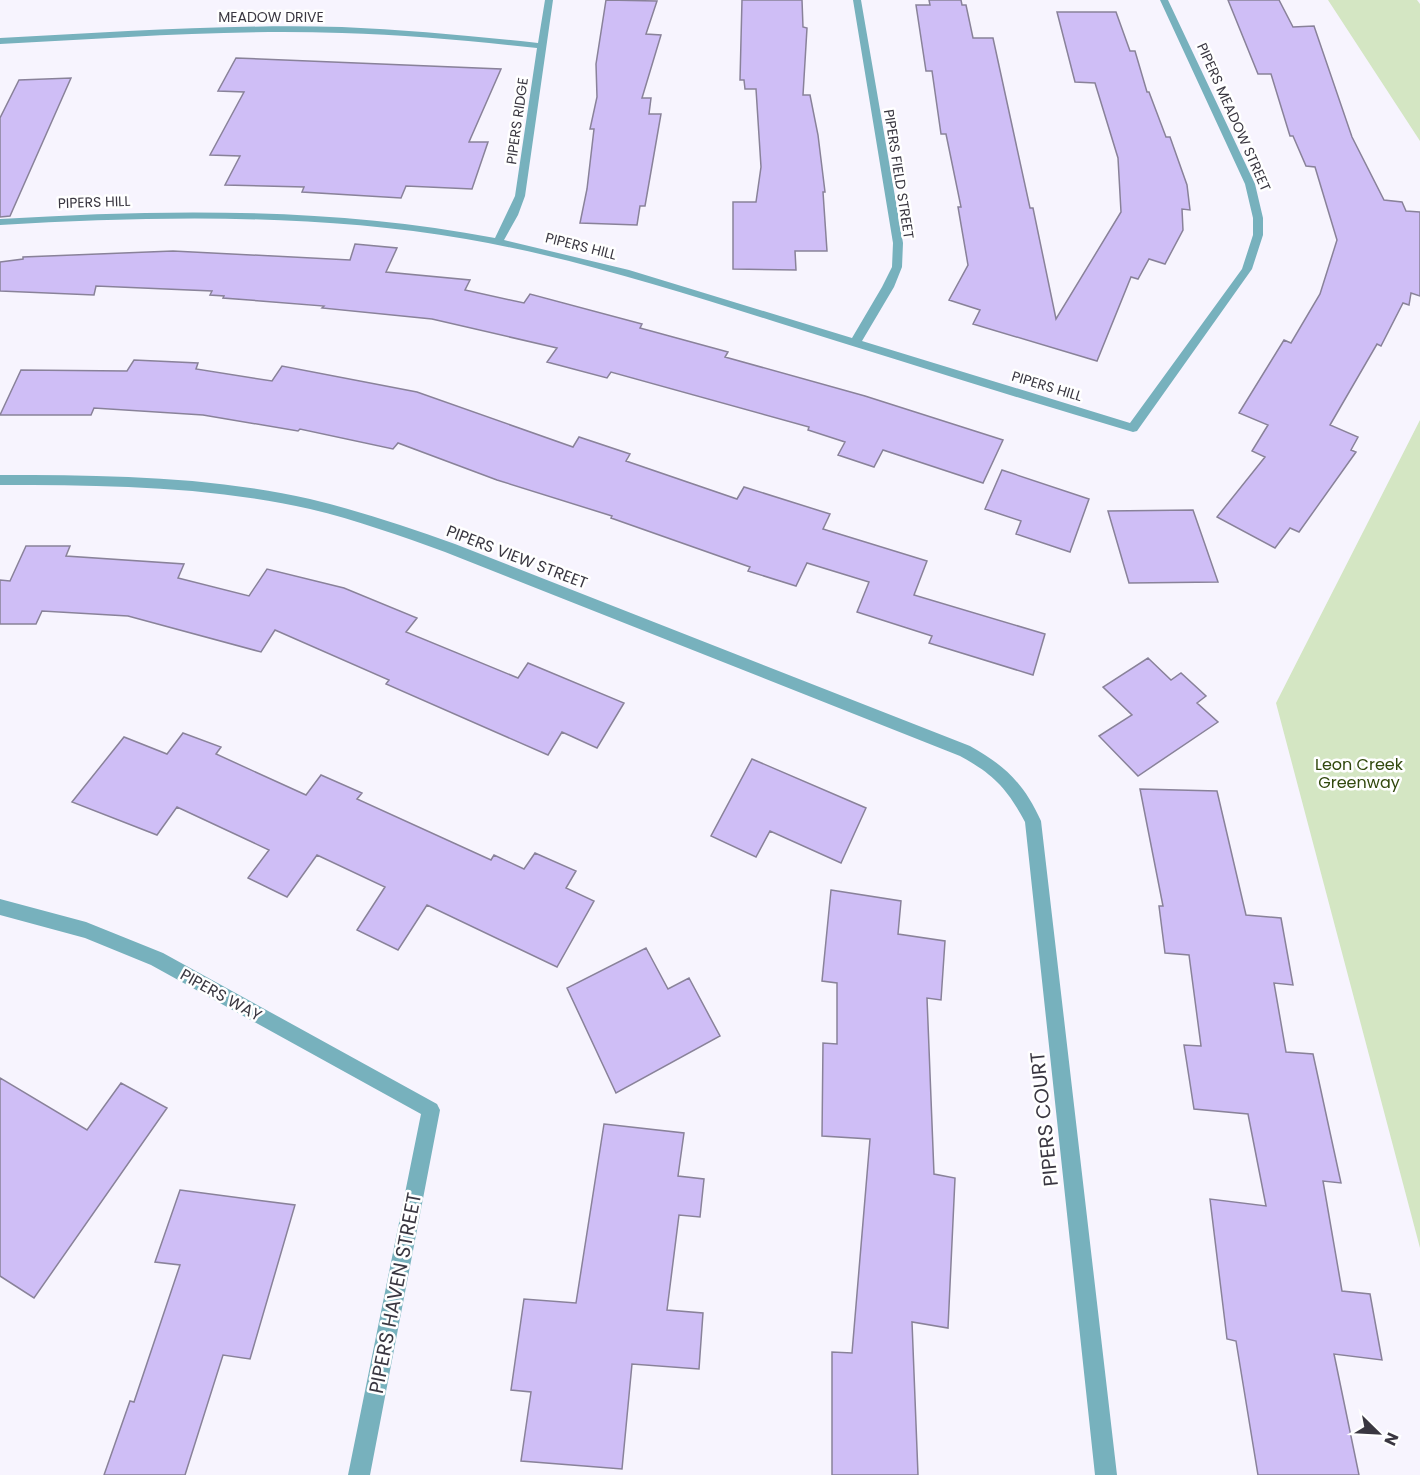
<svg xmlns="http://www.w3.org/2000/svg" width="1420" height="1475" font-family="Poppins,sans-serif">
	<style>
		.green { fill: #d4e6c3 }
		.building { fill: #cfbef6; stroke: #898299; stroke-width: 1.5 }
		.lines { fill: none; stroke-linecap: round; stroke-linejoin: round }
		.minor { fill: #77b1bd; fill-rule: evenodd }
		.labels { text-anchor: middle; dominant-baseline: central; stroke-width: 5; stroke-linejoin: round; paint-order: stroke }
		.far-street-label { font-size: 14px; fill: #3a3741; stroke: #fff }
		.street-label { font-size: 16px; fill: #3a3741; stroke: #fff }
		.park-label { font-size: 16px; fill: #31480d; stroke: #fff }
		.near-street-label { font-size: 20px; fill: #3a3741; stroke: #fff }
	</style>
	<rect width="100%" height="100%" fill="#f7f4fe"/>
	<!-- green -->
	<path class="green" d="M1328 0H1417L1420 4V141Z
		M1420 420V1248L1276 703Z"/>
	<!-- building -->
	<path class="building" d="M606 0 657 1 646 34 661 35 642 98H651L649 114H661L645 206H640L637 225 580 223 587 189 594 129H590L597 97 596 64Z
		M742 0H802L803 27 807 28 803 95H810L818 135 825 192H823L827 251H795L796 270 733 269V202H756L761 167 756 89H745L744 80H740Z
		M929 0H961L962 5H966L973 38H993L1030 208H1033L1056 319 1121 212 1118 158 1095 83 1075 82 1057 12H1116L1130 51H1135L1147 92H1149L1166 137H1170L1187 185 1190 210 1182 209 1183 230 1165 264 1149 259 1138 279 1131 277 1097 361 973 324 980 310 949 300 968 265 958 207H961L946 134H941L932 71H926L916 5H930Z
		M1228 0H1279L1293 27 1314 26 1352 137 1384 200 1402 202 1406 211 1420 212V296L1411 293 1409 305 1403 303 1381 346 1377 344 1330 425 1358 437 1351 450 1356 452 1299 532 1290 528 1275 548 1217 517 1265 457 1252 451 1268 425 1239 413 1284 340 1291 343 1320 294 1337 240 1315 167 1306 166 1293 136H1290L1271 74H1258Z
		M236 58 501 69 469 142H488L472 189 406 186 401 198 302 192 304 187 225 185 240 156 210 155 244 92 218 91Z
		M71 78 10 216 0 217V118L19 80Z
		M355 244 397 248 386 272 470 280 465 290 524 303 530 294 642 324 640 328 728 352 725 357 865 396 1003 440 983 483 883 450 874 467 838 455 845 442 808 430 809 427 611 372 607 378 547 362 557 348 432 319 322 308 324 306 223 298 224 296 210 295 212 291 96 286 94 295 0 291V262L23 259V257L173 251 350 260Z
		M134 360 198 363 196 369 272 381 282 366 417 392 573 447 579 437 630 454 626 461 737 499 744 487 830 514 823 529 927 561 914 595 1045 634 1033 675 929 643 932 636 857 612 869 582 807 563 796 586 748 571 750 567 611 518 612 516 497 480 398 443 393 449 300 429 298 431 203 415 94 408 91 415H0L21 370 127 371Z
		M1002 470 1089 499 1070 552 1016 534 1021 521 985 509Z
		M1193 510 1218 582 1129 583 1108 511Z
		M26 546H70L66 556 184 564 178 578 249 596 267 569 344 588 417 618 406 632 518 678 528 663 624 703 597 748 562 732 548 755 386 684 389 680 275 630 261 652 128 616 42 611 36 624H0V580L10 581Z
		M1148 658 1171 680 1181 673 1206 696 1197 703 1218 722 1138 776 1099 736 1132 715 1103 687Z
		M183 733 221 747 216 754 306 795 321 775 362 793 357 799 491 860 494 855 524 869 535 853 576 871 566 888 594 901 557 967 427 905 398 950 357 930 385 887 317 855 287 897 248 878 269 850 177 807 157 835 72 802 124 737 167 754Z
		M752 759 866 808 841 863 770 831 756 857 711 836Z
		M1140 789 1217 791 1246 915 1281 918 1293 985 1274 983 1286 1052 1313 1054 1341 1183 1323 1181 1342 1291 1370 1294 1382 1360 1334 1354 1359 1475H1258L1236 1341 1227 1339 1210 1199 1266 1206 1248 1114 1194 1109 1184 1045 1201 1046 1189 955 1165 953 1159 906H1163Z
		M831 890 901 901 898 934 945 941 941 1000 927 998 934 1174 955 1178 948 1328 912 1322 918 1475H832V1352L852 1353 870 1139 822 1136 823 1043 837 1044V983L822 981Z
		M646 948 668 989 689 978 720 1036 616 1093 567 988Z
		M0 1078 87 1130 121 1083 167 1108 34 1298 0 1276Z
		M604 1124 684 1133 678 1176 704 1179 700 1217 679 1215 667 1310 703 1313 699 1369 632 1364 622 1469 521 1461 531 1392 511 1390 524 1299 576 1303Z
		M180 1190 295 1205 250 1359 223 1355 185 1475H104L130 1401 134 1402 180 1265 155 1262Z"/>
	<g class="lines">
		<!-- minor -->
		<path class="minor" d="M545 0H553L525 196 518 215 504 240 629 270 852 338 882 287 892 267 893 243 853 0H861L903 243 902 267 894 287 862 341 1130 423 1242 269 1253 235V218L1245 184 1160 0H1168L1255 184 1263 218V235L1252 269 1137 431 1133 432C1014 397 895 359 776 322 674 290 571 257 466 239 312 213 156 216 0 225V219C166 209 331 207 495 238L515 196 537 48C472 41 408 35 342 33 228 29 114 38 0 44V38C114 32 228 24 342 27 408 30 473 36 538 43Z
			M0 475C104 475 208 476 310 499 360 511 407 527 455 544L970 746C1006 766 1024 784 1041 821L1117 1475H1095L1025 822C1007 788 993 774 960 756L445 552C401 536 356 520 310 509 208 486 104 485 0 485Z
			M0 899 86 922 163 953 437 1104 440 1110 370 1475H348L421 1114 151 965 85 938 0 915Z"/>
	</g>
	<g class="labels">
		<!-- far-street labels -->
		<g class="far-street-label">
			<text x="271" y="17">MEADOW DRIVE</text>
			<text transform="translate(1234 117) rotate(66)">PIPERS MEADOW STREET</text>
			<text transform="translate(517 121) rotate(-82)">PIPERS RIDGE</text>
			<text transform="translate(899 174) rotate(81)">PIPERS FIELD STREET</text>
			<text transform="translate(94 202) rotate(-2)">PIPERS HILL</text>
			<text transform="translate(581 246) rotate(14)">PIPERS HILL</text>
			<text transform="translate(1047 386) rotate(17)">PIPERS HILL</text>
		</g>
		<!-- street labels -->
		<g class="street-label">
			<text transform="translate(517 557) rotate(21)">PIPERS VIEW STREET</text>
			<text transform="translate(221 995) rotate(29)">PIPERS WAY</text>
		</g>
		<!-- park labels -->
		<g class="park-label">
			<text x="1359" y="764">Leon Creek<tspan x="1359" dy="18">Greenway</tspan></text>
		</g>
		<!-- near-street labels -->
		<g class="near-street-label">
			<text transform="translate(1044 1119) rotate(-96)">PIPERS COURT</text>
			<text transform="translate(395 1293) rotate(-79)">PIPERS HAVEN STREET</text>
		</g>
	</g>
	<!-- north arrow -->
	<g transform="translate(1378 1433) rotate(114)" stroke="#ffffff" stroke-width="4.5" paint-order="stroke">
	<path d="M0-4.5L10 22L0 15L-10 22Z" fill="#3a3741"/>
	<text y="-9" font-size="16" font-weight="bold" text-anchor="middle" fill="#3a3741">N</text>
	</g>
</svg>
